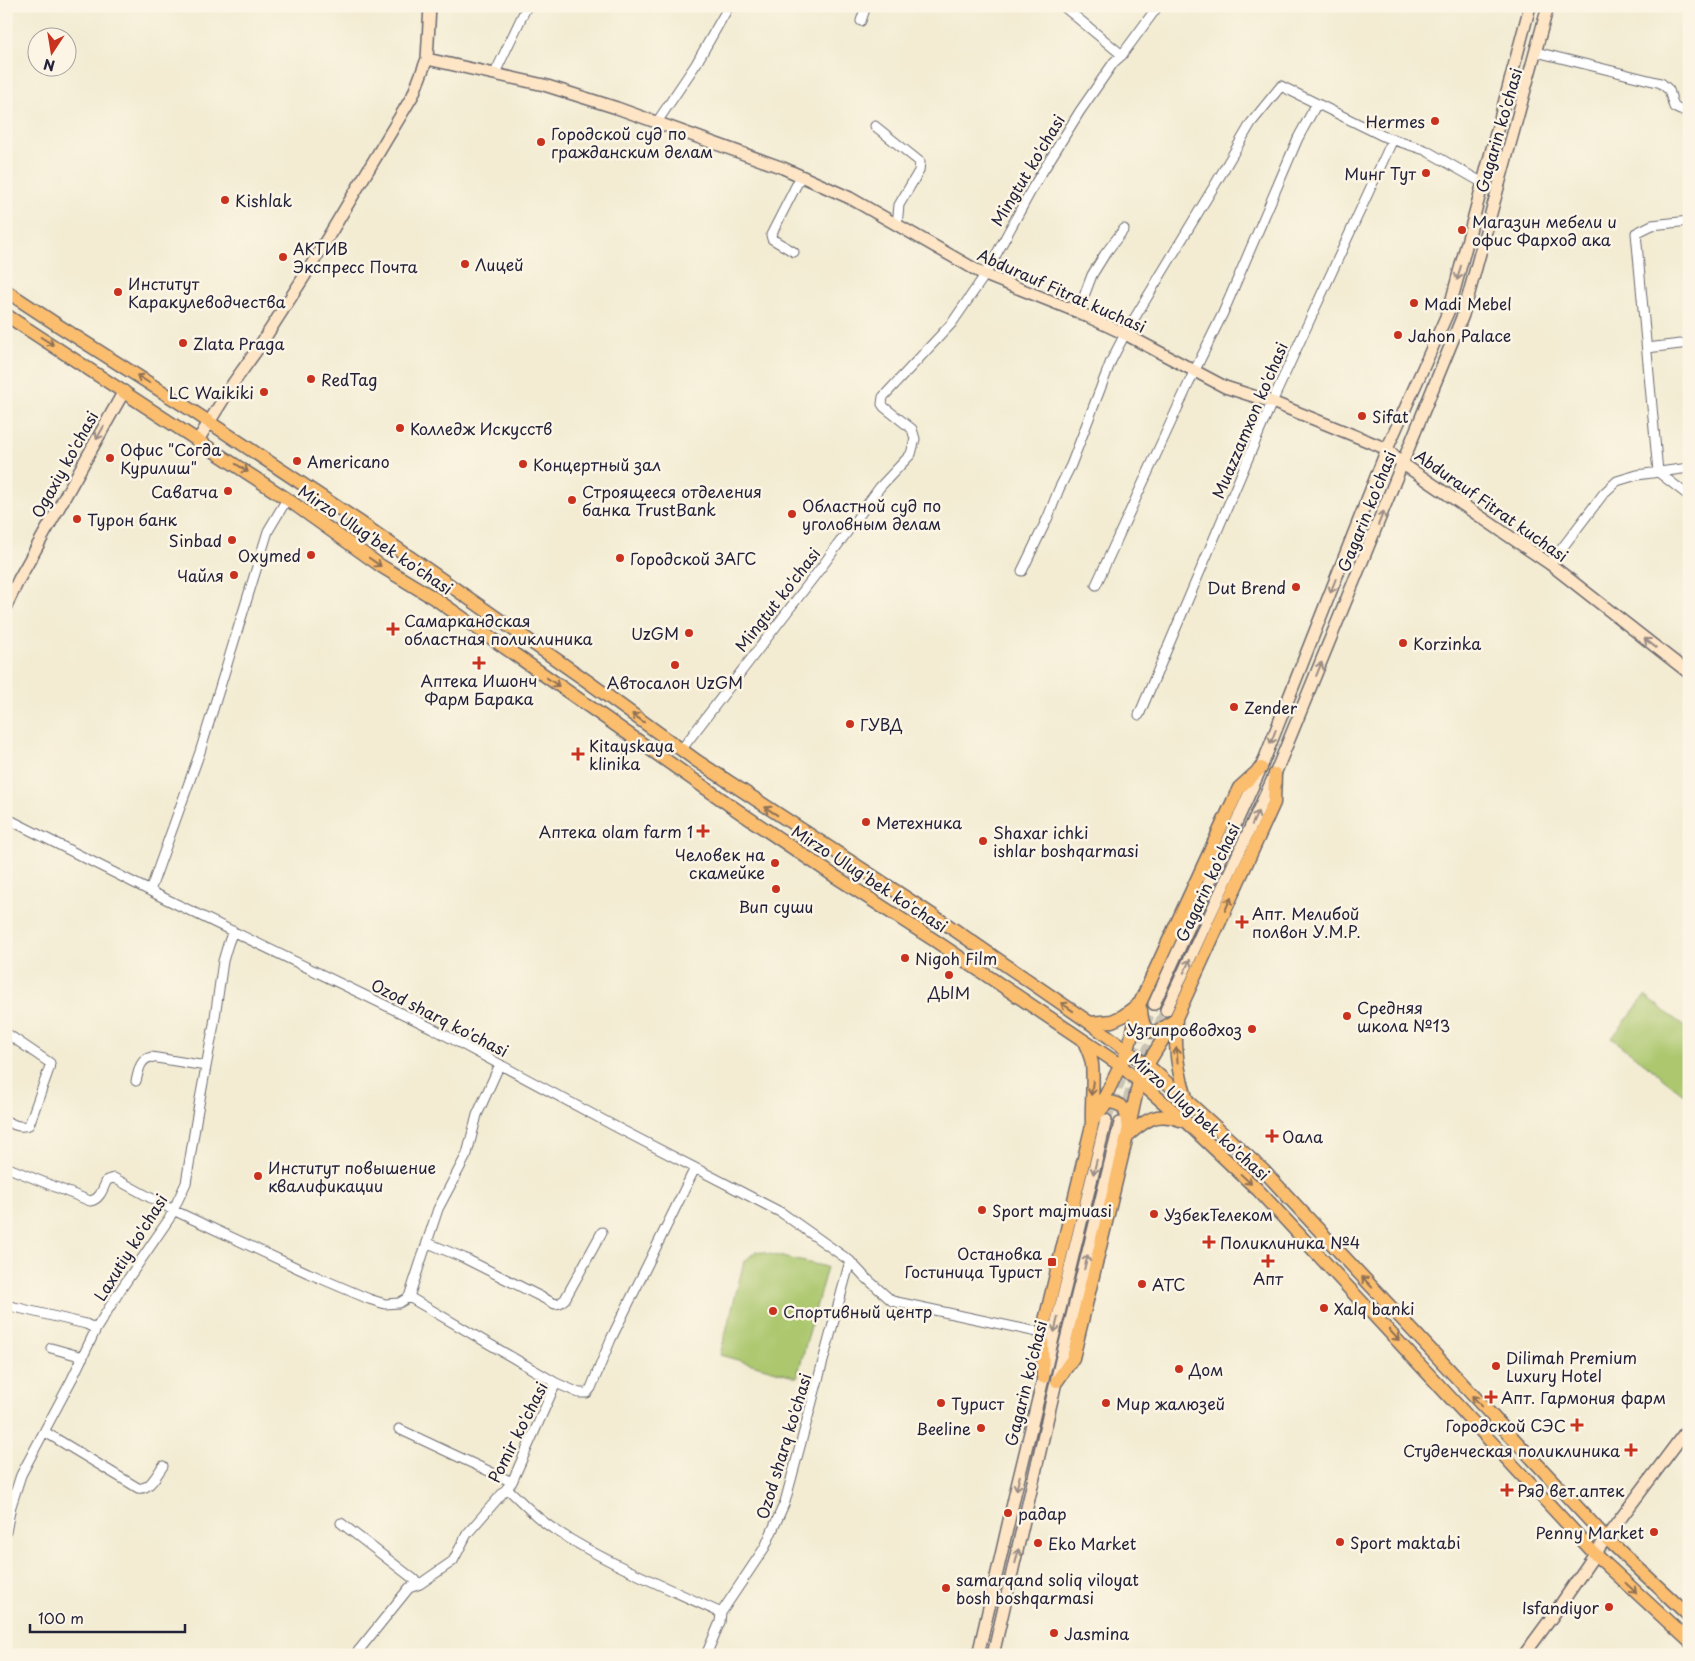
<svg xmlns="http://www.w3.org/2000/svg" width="1695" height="1661" font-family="'Playpen Sans',sans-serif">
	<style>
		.green { fill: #acc76e; stroke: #677454 }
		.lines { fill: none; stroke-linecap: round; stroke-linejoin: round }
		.secondary-tunnel { stroke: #c9c4b5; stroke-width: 11; stroke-dasharray: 11 5.5; stroke-linecap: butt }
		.street-casing { stroke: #6b6970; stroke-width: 11 }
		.secondary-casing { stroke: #6b6970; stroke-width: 14 }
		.primary-casing { stroke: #6b6970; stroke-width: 15 }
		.street { stroke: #fff; stroke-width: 9 }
		.secondary { stroke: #fde5c5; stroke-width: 11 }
		.primary { stroke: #fbbd6e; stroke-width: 12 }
		.oneway { stroke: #9a8d87 }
		.oneway2 { stroke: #8e7054 }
		.poi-dot { fill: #c8321e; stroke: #fcf5e5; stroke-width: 2 }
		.labels { text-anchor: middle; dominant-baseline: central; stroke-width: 5; stroke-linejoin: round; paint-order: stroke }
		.poi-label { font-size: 16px; fill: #22223b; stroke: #fcf5e5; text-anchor: start }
		.street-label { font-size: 16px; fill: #22223b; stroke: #fcf5e5 }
	</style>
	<rect width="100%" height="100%" fill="#fcf5e5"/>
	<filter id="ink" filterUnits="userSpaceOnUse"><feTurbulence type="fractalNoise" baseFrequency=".02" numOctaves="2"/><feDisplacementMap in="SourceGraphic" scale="10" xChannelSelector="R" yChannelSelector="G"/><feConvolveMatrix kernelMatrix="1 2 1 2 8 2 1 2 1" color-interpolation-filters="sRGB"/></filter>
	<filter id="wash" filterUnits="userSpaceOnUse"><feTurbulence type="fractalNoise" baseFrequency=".0096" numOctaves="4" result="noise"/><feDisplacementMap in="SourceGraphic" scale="20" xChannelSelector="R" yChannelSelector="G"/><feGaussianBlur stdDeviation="1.12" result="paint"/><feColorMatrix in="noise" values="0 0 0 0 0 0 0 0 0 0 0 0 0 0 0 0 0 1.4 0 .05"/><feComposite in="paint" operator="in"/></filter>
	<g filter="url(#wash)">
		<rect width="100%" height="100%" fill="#f3ecd3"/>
		<!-- green -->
		<path class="green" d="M1645 996 1689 1030V1092L1686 1096 1612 1038Z
			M756 1251 827 1267 797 1377 720 1355 744 1262Z"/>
	</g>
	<g filter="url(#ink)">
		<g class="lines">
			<!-- secondary-tunnel -->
			<path class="secondary-tunnel" d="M1131 1055 1154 1004
				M1122 1117 1137 1073 1166 1010
				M1106 1120 1124 1070"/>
			<defs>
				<path id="street" d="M1063 6 1122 55
					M861 21 866 6
					M1536 52 1661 83 1669 90 1674 107 1680 110 1689 109
					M495 73 527 6
					M657 122 696 64 729 6
					M875 126 920 162 919 171 899 205 897 225
					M794 252 772 239 771 235 801 176
					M1078 312 1092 275 1105 254 1124 229
					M1647 348 1689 343
					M1658 472 1636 233 1652 225 1689 221
					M1658 472 1689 496
					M1550 564 1604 493 1617 481 1637 475 1689 468
					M1022 571 1048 517 1059 489 1071 465 1111 361 1125 334 1216 183 1251 123 1281 86 1385 137 1425 150 1483 183
					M1096 585 1194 372 1223 313 1298 138 1316 105
					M1139 715 1272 402 1393 139
					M681 750 823 565 880 487 911 454 915 439 912 429 884 407 882 404 883 397 952 323 985 275 1033 187 1080 111 1114 62 1122 55 1158 6
					M6 818 166 899 432 1028 618 1128 782 1213 850 1261 865 1277 892 1301 1042 1333
					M150 891 200 752 268 531 287 499
					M6 1033 50 1063 49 1069 29 1125C20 1128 14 1125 6 1121
					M136 1081C139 1071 139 1060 151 1057L206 1066
					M6 1167 90 1201C100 1200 103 1188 107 1180L114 1178 173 1210 308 1273 369 1299 385 1304 399 1303 409 1297 438 1209 467 1154 477 1115 500 1064
					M428 1243 464 1258 555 1304 560 1303 565 1299 602 1232
					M409 1297 556 1383 579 1393H587L591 1388 611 1339 695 1168
					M10 1306 86 1324 96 1329
					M51 1348 83 1357
					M399 1429 512 1482
					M45 1432 138 1488C150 1490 157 1474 163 1466
					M507 1488C523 1503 538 1520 557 1531 608 1564 666 1587 721 1613
					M341 1523 420 1584
					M6 1532 11 1506 21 1475 72 1379 96 1329 119 1292 169 1219 186 1183 197 1115 214 1024 223 961 228 944 233 931
					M355 1655 409 1588 420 1584 453 1561 467 1534 507 1488 512 1482 556 1383
					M706 1655 720 1622 721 1613 765 1547 785 1502 850 1261"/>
				<path id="secondary" d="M427 59 544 85 617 108 783 168 850 198 985 275 1078 312 1125 334 1225 387 1272 402 1387 449 1403 464 1550 564 1689 673
					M198 440 234 382 259 347 309 269 413 95 427 59 430 6
					M6 606 19 579 124 391
					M1154 1004 1261 768 1387 449 1449 310 1530 6
					M1166 1010 1275 774 1463 315 1548 6
					M978 1655 1016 1490 1106 1120
					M993 1655 1062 1356 1120 1123
					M1524 1655 1552 1617 1606 1538 1689 1427"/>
				<path id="primary" d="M6 291 56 324 191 410 358 521 587 681 697 761 946 924 1090 1023 1153 1070 1264 1171 1606 1538 1689 1616
					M6 315 287 499 381 566 437 600 744 815 833 875 934 940 1120 1065 1186 1122 1258 1190 1595 1554 1689 1641
					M1141 1010C1143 1036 1153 1036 1172 1022
					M1090 1023 1112 1021 1123 1016 1140 1003 1239 788 1261 768
					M1187 1100C1177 1070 1175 1050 1176 1018L1274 803 1275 774
					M1099 1112 1108 1102C1122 1103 1127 1109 1127 1123
					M1093 1121 1128 1050 1140 1003
					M1127 1136 1139 1081 1147 1065 1176 1018
					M1043 1377 1042 1333 1092 1125C1091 1105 1094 1084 1092 1064 1091 1056 1087 1049 1084 1041
					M1057 1381 1073 1358 1127 1136C1146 1120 1156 1111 1180 1120"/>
			</defs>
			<!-- street casing -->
			<use href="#street" class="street-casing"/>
			<!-- secondary casing -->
			<use href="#secondary" class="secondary-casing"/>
			<!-- primary casing -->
			<use href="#primary" class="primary-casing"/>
			<!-- street -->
			<use href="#street" class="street"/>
			<!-- secondary -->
			<use href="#secondary" class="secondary"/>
			<!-- primary -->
			<use href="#primary" class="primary"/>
		</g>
		<!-- one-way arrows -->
		<defs><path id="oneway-shaft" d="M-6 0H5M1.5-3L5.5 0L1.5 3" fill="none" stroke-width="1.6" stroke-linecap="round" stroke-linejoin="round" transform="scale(1.25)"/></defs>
		<g class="oneway">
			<use href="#oneway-shaft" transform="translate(1459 273) rotate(105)"/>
			<use href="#oneway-shaft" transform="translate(100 433) rotate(119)"/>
			<use href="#oneway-shaft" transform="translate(1381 518) rotate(-68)"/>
			<use href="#oneway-shaft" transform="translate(1333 586) rotate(111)"/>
			<use href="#oneway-shaft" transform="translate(1650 643) rotate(-142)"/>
			<use href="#oneway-shaft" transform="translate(1319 669) rotate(-68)"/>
			<use href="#oneway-shaft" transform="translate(1273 737) rotate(111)"/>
			<use href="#oneway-shaft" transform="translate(1255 818) rotate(-65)"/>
			<use href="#oneway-shaft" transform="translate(1187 966) rotate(-65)"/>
			<use href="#oneway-shaft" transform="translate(1095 1167) rotate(104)"/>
			<use href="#oneway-shaft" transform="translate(1086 1262) rotate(-76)"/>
			<use href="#oneway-shaft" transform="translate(1056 1325) rotate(104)"/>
			<use href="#oneway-shaft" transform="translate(1018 1483) rotate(104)"/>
			<use href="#oneway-shaft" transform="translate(1017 1556) rotate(-77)"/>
		</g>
		<g class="oneway2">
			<use href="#oneway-shaft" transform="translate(47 341) rotate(32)"/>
			<use href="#oneway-shaft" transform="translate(143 379) rotate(-148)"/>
			<use href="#oneway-shaft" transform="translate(242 468) rotate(34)"/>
			<use href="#oneway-shaft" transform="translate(375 562) rotate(35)"/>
			<use href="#oneway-shaft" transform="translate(553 682) rotate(35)"/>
			<use href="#oneway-shaft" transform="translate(638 718) rotate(-144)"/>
			<use href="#oneway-shaft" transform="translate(771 811) rotate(-147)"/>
			<use href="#oneway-shaft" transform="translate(1228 904) rotate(-66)"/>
			<use href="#oneway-shaft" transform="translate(1067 1007) rotate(-146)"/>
			<use href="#oneway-shaft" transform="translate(1177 1055) rotate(-94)"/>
			<use href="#oneway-shaft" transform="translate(1092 1088) rotate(97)"/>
			<use href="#oneway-shaft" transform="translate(1246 1179) rotate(43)"/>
			<use href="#oneway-shaft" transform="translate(1367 1282) rotate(-133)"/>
			<use href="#oneway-shaft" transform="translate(1394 1335) rotate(47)"/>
			<use href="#oneway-shaft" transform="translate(1477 1401) rotate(-133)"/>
			<use href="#oneway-shaft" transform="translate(1631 1588) rotate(43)"/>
		</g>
	</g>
	<!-- markers -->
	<g class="poi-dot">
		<circle cx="1435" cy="121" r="5"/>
		<circle cx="541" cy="142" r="5"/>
		<circle cx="1426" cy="173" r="5"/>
		<circle cx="225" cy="200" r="5"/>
		<circle cx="1462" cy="230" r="5"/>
		<circle cx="283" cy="257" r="5"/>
		<circle cx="465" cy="264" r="5"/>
		<circle cx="118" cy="292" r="5"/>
		<circle cx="1414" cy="303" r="5"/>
		<circle cx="1398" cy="335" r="5"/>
		<circle cx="183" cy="343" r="5"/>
		<circle cx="311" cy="379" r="5"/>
		<circle cx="264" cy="392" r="5"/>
		<circle cx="1362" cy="416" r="5"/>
		<circle cx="400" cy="428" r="5"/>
		<circle cx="110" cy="458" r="5"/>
		<circle cx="297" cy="461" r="5"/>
		<circle cx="523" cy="464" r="5"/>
		<circle cx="228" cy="491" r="5"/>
		<circle cx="572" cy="500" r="5"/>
		<circle cx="792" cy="514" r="5"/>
		<circle cx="77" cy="519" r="5"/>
		<circle cx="232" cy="540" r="5"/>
		<circle cx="311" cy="555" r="5"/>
		<circle cx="620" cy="558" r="5"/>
		<circle cx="234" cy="575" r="5"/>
		<circle cx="1296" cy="587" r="5"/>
		<path d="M390.5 621.5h5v5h5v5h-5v5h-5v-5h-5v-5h5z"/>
		<circle cx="689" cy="633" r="5"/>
		<circle cx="1403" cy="643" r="5"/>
		<path d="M476.5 655.5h5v5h5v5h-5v5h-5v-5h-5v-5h5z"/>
		<circle cx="675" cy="665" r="5"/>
		<circle cx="1234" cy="707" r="5"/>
		<circle cx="850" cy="724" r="5"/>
		<path d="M575.5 746.5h5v5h5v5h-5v5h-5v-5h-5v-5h5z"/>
		<circle cx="866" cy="822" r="5"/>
		<path d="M700.5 823.5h5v5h5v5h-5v5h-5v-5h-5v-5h5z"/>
		<circle cx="983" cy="841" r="5"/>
		<circle cx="775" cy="863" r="5"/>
		<circle cx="776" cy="889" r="5"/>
		<path d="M1239.5 914.5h5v5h5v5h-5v5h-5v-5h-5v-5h5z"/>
		<circle cx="905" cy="958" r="5"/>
		<circle cx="949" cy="975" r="5"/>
		<circle cx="1347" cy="1016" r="5"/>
		<circle cx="1252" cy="1029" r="5"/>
		<path d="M1269.5 1128.5h5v5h5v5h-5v5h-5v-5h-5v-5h5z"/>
		<circle cx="258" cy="1176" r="5"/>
		<circle cx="982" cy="1210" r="5"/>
		<circle cx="1154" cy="1214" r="5"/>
		<path d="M1206.5 1234.5h5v5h5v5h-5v5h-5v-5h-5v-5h5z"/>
		<path d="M1265.5 1253.5h5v5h5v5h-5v5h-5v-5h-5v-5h5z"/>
		<rect x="1047" y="1257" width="10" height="10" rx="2.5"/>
		<circle cx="1142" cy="1284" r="5"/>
		<circle cx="1324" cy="1308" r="5"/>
		<circle cx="773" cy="1311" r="5"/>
		<circle cx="1496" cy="1366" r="5"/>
		<circle cx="1179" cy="1369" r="5"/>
		<path d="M1488.5 1389.5h5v5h5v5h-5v5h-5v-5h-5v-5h5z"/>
		<circle cx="941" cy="1403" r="5"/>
		<circle cx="1106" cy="1403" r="5"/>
		<path d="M1574.5 1417.5h5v5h5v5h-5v5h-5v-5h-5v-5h5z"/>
		<circle cx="981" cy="1428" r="5"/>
		<path d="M1628.5 1442.5h5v5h5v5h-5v5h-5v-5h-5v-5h5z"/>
		<path d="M1504.5 1482.5h5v5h5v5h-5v5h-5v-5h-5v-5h5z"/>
		<circle cx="1008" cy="1513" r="5"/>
		<circle cx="1654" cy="1532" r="5"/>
		<circle cx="1340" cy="1542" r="5"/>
		<circle cx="1038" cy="1543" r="5"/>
		<circle cx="946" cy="1588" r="5"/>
		<circle cx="1609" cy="1607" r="5"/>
		<circle cx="1054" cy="1633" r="5"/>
	</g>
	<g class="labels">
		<!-- poi labels -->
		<g class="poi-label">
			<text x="1425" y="121" text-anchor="end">Hermes</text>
			<text x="551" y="133">Городской суд по<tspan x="551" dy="18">гражданским делам</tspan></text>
			<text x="1416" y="173" text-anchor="end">Минг Тут</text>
			<text x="235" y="200">Kishlak</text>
			<text x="1472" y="221">Магазин мебели и<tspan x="1472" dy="18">офис Фарход ака</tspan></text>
			<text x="293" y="248">АКТИВ<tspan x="293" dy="18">Экспресс Почта</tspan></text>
			<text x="475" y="264">Лицей</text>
			<text x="128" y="283">Институт<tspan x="128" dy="18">Каракулеводчества</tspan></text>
			<text x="1424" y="303">Madi Mebel</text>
			<text x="1408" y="335">Jahon Palace</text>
			<text x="193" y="343">Zlata Praga</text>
			<text x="321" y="379">RedTag</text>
			<text x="254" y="392" text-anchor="end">LC Waikiki</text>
			<text x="1372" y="416">Sifat</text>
			<text x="410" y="428">Колледж Искусств</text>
			<text x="120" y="449">Офис "Согда<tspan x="120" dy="18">Курилиш"</tspan></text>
			<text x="307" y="461">Americano</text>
			<text x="533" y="464">Концертный зал</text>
			<text x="218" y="491" text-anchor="end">Саватча</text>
			<text x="582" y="491">Строящееся отделения<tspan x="582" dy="18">банка TrustBank</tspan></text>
			<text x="802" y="505">Областной суд по<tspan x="802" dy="18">уголовным делам</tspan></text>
			<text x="87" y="519">Турон банк</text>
			<text x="222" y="540" text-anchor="end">Sinbad</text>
			<text x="301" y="555" text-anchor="end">Oxymed</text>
			<text x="630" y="558">Городской ЗАГС</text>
			<text x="224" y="575" text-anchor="end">Чайля</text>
			<text x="1286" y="587" text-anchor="end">Dut Brend</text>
			<text x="404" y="620">Самаркандская<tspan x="404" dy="18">областная поликлиника</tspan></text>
			<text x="679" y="633" text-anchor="end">UzGM</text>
			<text x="1413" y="643">Korzinka</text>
			<text x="479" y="680" text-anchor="middle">Аптека Ишонч<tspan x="479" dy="18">Фарм Барака</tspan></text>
			<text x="675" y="682" text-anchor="middle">Автосалон UzGM</text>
			<text x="1244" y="707">Zender</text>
			<text x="860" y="724">ГУВД</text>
			<text x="589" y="745">Kitayskaya<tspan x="589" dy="18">klinika</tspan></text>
			<text x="876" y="822">Метехника</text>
			<text x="693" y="831" text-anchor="end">Аптека olam farm 1</text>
			<text x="993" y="832">Shaxar ichki<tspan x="993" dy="18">ishlar boshqarmasi</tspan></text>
			<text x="765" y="854" text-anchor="end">Человек на<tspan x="765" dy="18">скамейке</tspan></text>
			<text x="776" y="906" text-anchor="middle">Вип суши</text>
			<text x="1252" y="913">Апт. Мелибой<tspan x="1252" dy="18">полвон У.М.Р.</tspan></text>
			<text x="915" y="958">Nigoh Film</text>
			<text x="949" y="992" text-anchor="middle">ДЫМ</text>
			<text x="1357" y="1007">Средняя<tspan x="1357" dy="18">школа №13</tspan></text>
			<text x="1242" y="1029" text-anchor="end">Узгипроводхоз</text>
			<text x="1282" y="1136">Оала</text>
			<text x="268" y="1167">Институт повышение<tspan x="268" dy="18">квалификации</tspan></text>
			<text x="992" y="1210">Sport majmuasi</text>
			<text x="1164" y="1214">УзбекТелеком</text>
			<text x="1220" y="1242">Поликлиника №4</text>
			<text x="1042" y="1253" text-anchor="end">Остановка<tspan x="1042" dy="18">Гостиница Турист</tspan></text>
			<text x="1268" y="1278" text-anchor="middle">Апт</text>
			<text x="1152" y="1284">ATC</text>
			<text x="1334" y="1308">Xalq banki</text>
			<text x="783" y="1311">Спортивный центр</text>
			<text x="1506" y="1357">Dilimah Premium<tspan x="1506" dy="18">Luxury Hotel</tspan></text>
			<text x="1189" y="1369">Дом</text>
			<text x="1501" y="1397">Апт. Гармония фарм</text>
			<text x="951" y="1403">Турист</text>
			<text x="1116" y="1403">Мир жалюзей</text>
			<text x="1566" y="1425" text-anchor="end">Городской СЭС</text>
			<text x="971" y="1428" text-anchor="end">Beeline</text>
			<text x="1620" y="1450" text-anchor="end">Студенческая поликлиника</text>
			<text x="1517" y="1490">Ряд вет.аптек</text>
			<text x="1018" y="1513">радар</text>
			<text x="1644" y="1532" text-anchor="end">Penny Market</text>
			<text x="1350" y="1542">Sport maktabi</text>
			<text x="1048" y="1543">Eko Market</text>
			<text x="956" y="1579">samarqand soliq viloyat<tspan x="956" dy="18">bosh boshqarmasi</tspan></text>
			<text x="1599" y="1607" text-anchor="end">Isfandiyor</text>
			<text x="1064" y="1633">Jasmina</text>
		</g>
		<!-- street labels -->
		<g class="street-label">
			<text transform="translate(1498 130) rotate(-74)">Gagarin ko'chasi</text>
			<text transform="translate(1027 170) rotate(-59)">Mingtut ko'chasi</text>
			<text transform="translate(1062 290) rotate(24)">Abdurauf Fitrat kuchasi</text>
			<text transform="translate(1249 420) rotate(-67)">Muazzamxon ko'chasi</text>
			<text transform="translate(64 464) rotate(-61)">Ogaxiy ko'chasi</text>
			<text transform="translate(1492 505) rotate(35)">Abdurauf Fitrat kuchasi</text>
			<text transform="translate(1366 511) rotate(-68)">Gagarin ko'chasi</text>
			<text transform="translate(376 539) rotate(34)">Mirzo Ulug'bek ko'chasi</text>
			<text transform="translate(777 599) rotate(-52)">Mingtut ko'chasi</text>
			<text transform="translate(870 878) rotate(33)">Mirzo Ulug'bek ko'chasi</text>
			<text transform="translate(1207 882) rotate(-65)">Gagarin ko'chasi</text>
			<text transform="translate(440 1017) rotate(27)">Ozod sharq ko'chasi</text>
			<text transform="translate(1200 1116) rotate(42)">Mirzo Ulug'bek ko'chasi</text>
			<text transform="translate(130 1247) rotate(-58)">Laxutiy ko'chasi</text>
			<text transform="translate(1025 1383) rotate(-76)">Gagarin ko'chasi</text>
			<text transform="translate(517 1432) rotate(-63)">Pomir ko'chasi</text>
			<text transform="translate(783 1446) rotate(-73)">Ozod sharq ko'chasi</text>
		</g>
	</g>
	<!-- margin -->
	<rect width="1695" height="1661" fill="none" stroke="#fcf5e5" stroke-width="25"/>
	<!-- north arrow -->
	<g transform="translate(52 52) rotate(192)"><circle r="24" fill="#fcf5e5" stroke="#a5a1a1"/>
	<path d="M0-4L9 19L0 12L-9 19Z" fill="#c8321e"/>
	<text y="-8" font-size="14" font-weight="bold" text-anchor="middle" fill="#22223b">N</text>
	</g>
	<!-- scale -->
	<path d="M30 1624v8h155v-8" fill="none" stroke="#22223b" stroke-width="2.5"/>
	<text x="38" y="1624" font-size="15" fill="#22223b" stroke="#fcf5e5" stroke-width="4" paint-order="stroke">100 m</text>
</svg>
